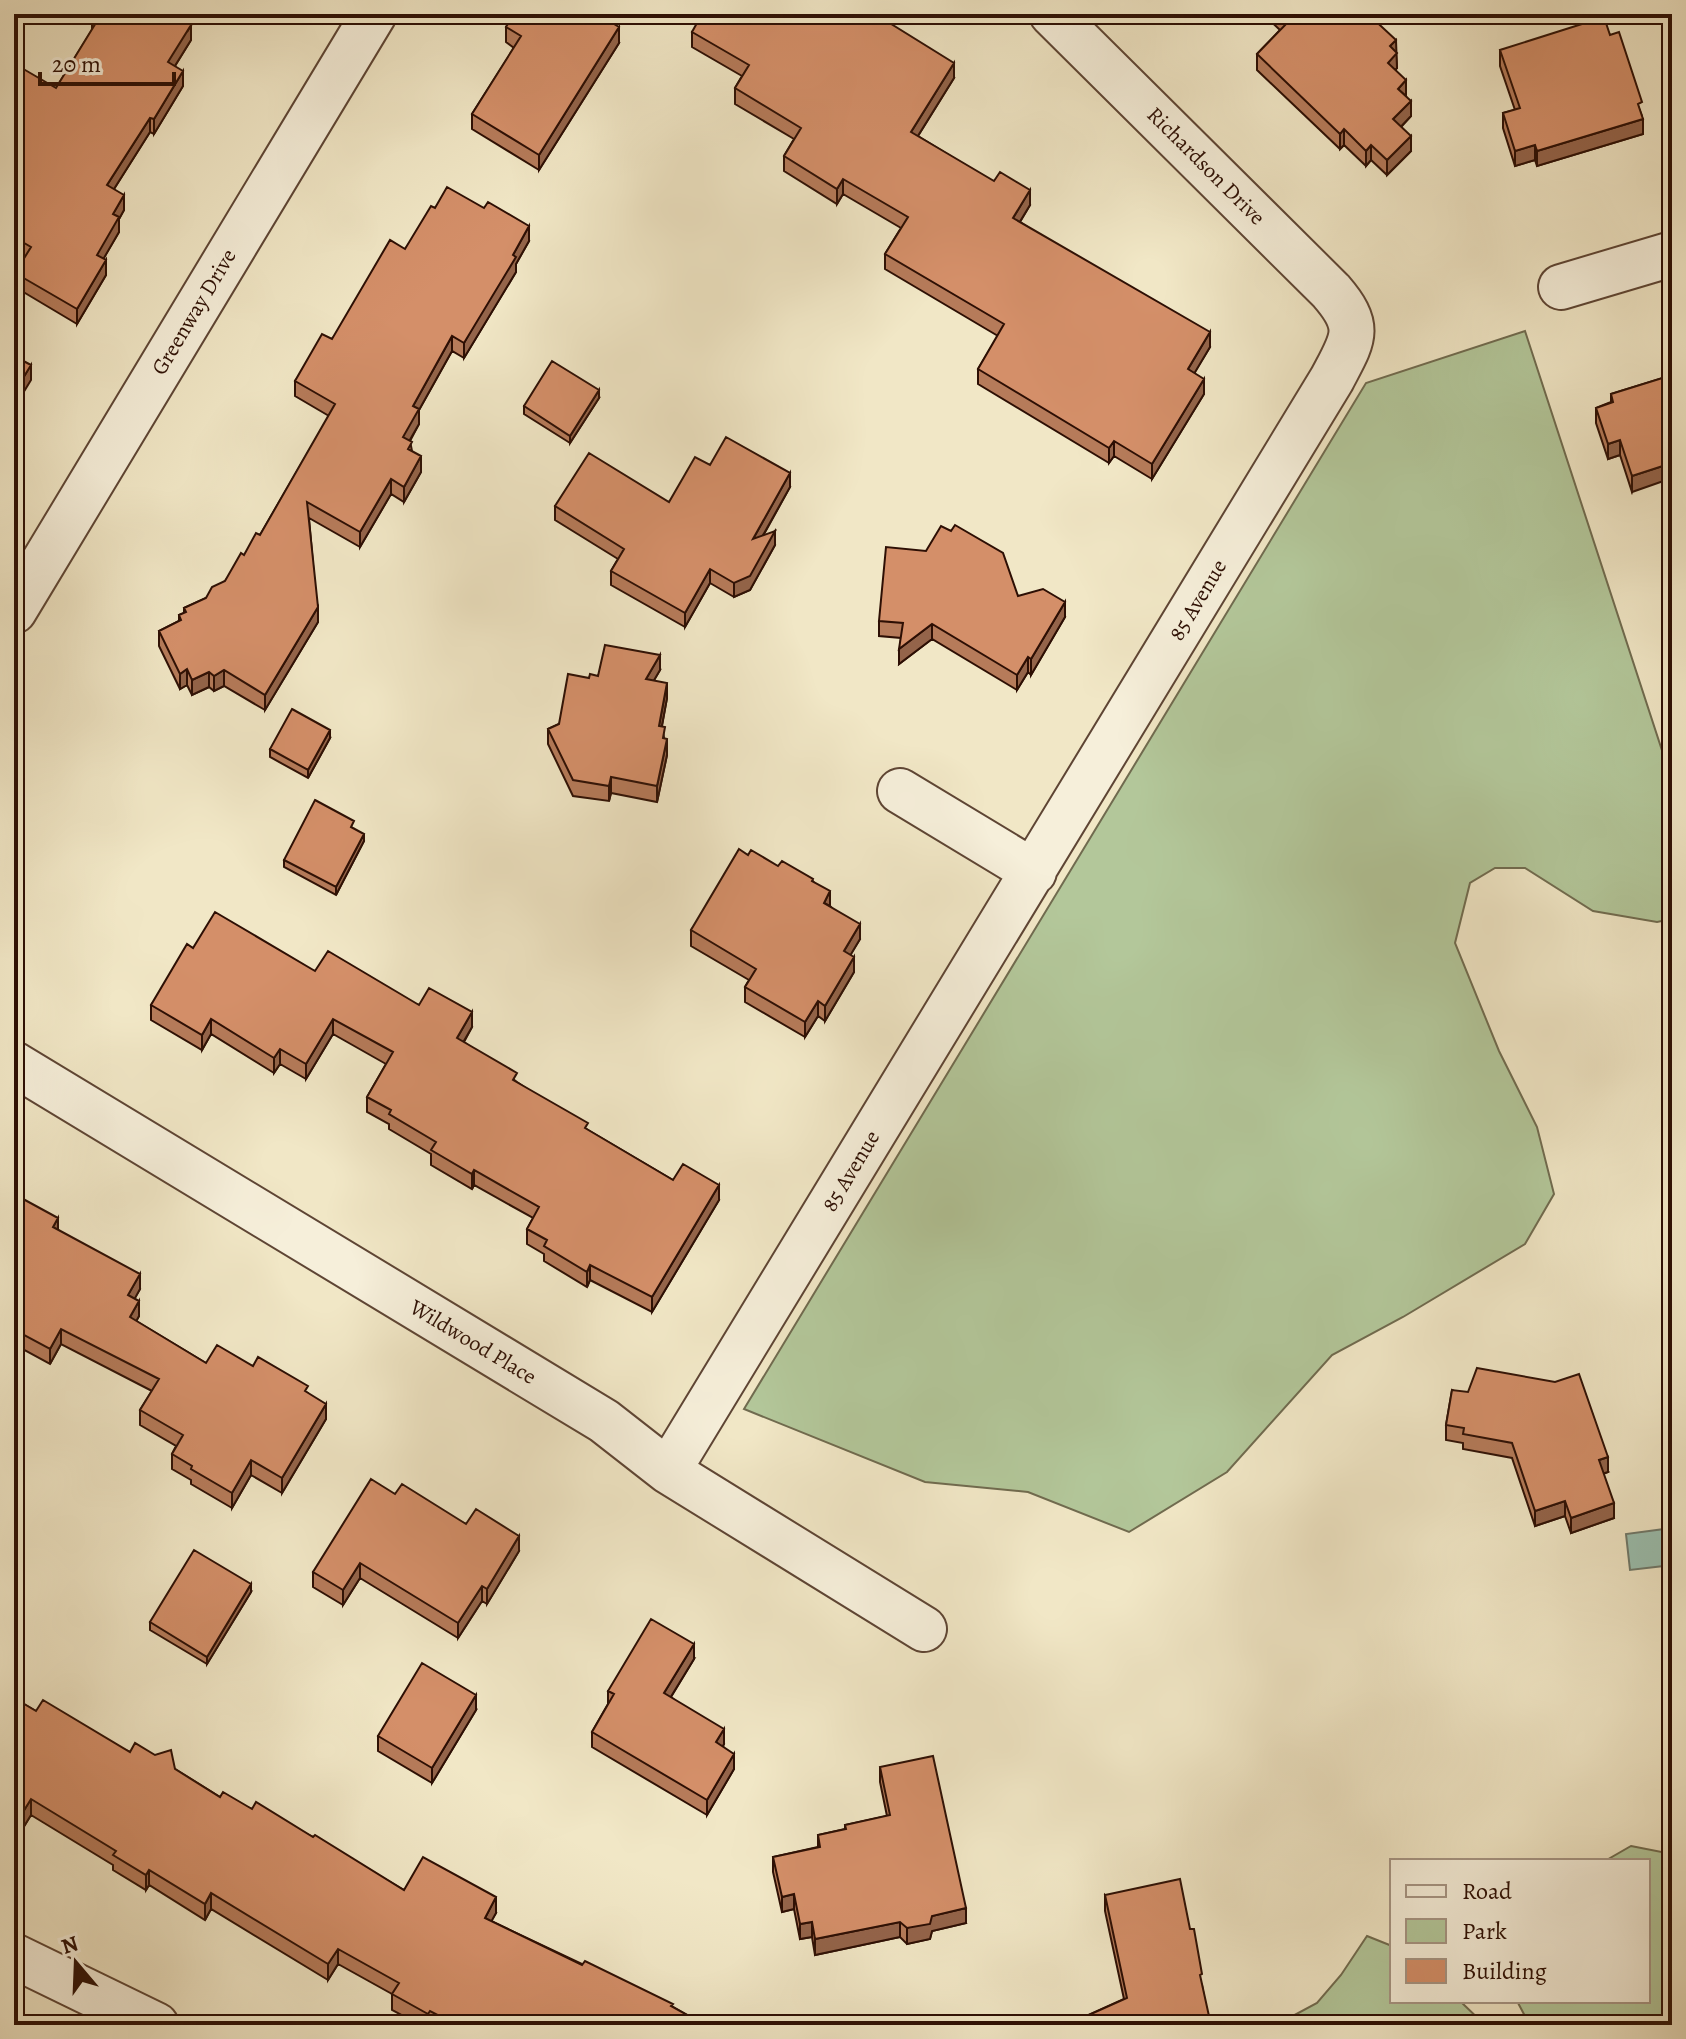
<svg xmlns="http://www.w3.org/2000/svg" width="1686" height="2039" font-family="Alegreya,serif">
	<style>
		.green { fill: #b3c79a; stroke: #706b4f; stroke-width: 2 }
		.water { fill: #9bc0b0; stroke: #6f796b; stroke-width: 2 }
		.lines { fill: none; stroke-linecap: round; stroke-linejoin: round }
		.minor-casing { stroke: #5e4534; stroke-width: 48 }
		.minor { stroke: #f6efda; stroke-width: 44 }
		.wall { fill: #b67b5a; stroke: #2d0f04; stroke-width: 2 }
		.shaded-wall { fill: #94644a; stroke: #2d0f04; stroke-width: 2 }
		.building { fill: #d48f69; stroke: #2d0f04; stroke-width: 2 }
		.labels { text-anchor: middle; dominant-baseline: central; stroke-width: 6; stroke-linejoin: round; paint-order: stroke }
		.street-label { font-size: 22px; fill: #2d0f04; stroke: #f6efda }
	</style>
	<rect width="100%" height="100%" fill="#f1e7c6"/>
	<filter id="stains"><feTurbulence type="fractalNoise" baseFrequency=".0025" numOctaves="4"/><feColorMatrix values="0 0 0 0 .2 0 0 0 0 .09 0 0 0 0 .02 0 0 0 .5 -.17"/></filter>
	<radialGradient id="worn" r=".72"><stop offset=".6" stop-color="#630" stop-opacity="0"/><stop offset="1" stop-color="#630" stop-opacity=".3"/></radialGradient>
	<!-- green -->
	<path class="green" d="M1525 331 1672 781V919L1657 922 1593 911 1525 868H1495L1470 883 1455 943 1499 1051 1537 1127 1554 1194 1525 1244 1403 1317 1332 1355 1227 1472 1129 1532 1028 1492 925 1482 744 1409 1366 383Z
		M1631 1846 1672 1854V2025H1534L1526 2018 1517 2001H1648V1861H1605Z
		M1367 1936 1392 1946V2001H1460L1485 2025H1276L1317 2003 1341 1975Z"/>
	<!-- water -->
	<path class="water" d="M1672 1528V1565L1630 1570 1626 1534Z"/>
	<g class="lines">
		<defs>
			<path id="minor" d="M1561 287 1672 254
				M14 611 374 14
				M900 791 1034 872
				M14 1064 604 1421 668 1471 924 1629
				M668 1471 1332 379C1353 339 1363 328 1331 291L1052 14
				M14 1956 156 2025"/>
		</defs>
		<!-- minor casing -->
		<use href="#minor" class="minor-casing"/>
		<!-- minor -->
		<use href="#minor" class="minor"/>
	</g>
	<!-- wall -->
	<path class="wall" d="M95 14H198L191 25V40L175 66 183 86 154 134 150 132 114 189 124 210 119 219V232L103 259 106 275 77 324 15 287V273L24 258 14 252V77L56 88 92 30V18Z
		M1263 14H1368L1396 52 1397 68 1395 70 1406 96 1411 116 1401 127 1411 151 1387 175 1371 160 1366 166 1344 145 1340 149 1257 70V54L1280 30Z
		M506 27 619 43 539 170 472 129V114L514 48 506 42Z
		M692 32 954 78 918 136 1030 205 1020 222 1210 347 1194 373 1204 394 1152 479 1114 456 1109 463 978 384V369L998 336 885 269V254L901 228 843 194 837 204 784 171V156L794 139 735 104V88L742 76 692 47Z
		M1610 35 1642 116 1643 134 1537 166 1535 160 1515 166 1503 128V113L1515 110 1500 66V50Z
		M435 208 529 241 516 264V272L464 358 452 351 419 410V424L410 441 412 451 421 472 404 502 391 494 360 547 309 518 318 622 265 710 224 686 214 691 209 687 192 695 187 685 180 689 159 646V631L179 621V615L184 613V608L206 598 225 581 260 535 329 416 295 396V381L332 339 405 249Z
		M1672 375 1632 492 1620 455 1608 459 1596 423V408L1611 402V394Z
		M599 398 570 443 524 414V406Z
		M710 465 790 487 763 536 775 545 750 590 734 597 710 583 685 627 611 585V571L618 559 555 520V506L669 502Z
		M1018 596 1065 617 1031 675 1028 672 1017 690 932 639 899 664 901 638 879 636V621Z
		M660 670 654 680 667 698 662 726 667 755 657 802 611 793 609 801 573 796 548 744V729L559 724 589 678Z
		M330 738 308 778 270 757V749Z
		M354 829 364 841 336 895 284 867V860Z
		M748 855 813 881 830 906 860 939 850 955 854 972 825 1021 818 1016 805 1037 745 1002V987L749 980 691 946V930Z
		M193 948 315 971 419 1005 472 1027 464 1042 517 1082 588 1130 673 1180 719 1200 652 1312 590 1280 587 1287 544 1261V1254L527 1244V1229L533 1218 474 1185 472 1189 431 1165V1154L389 1129V1124L367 1112V1097L386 1064 333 1034 306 1079 280 1064 274 1073 211 1034 202 1050 151 1020V1005Z
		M14 1194 58 1230 140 1289 134 1299 139 1316 136 1321 206 1363 253 1366 308 1393 326 1419 282 1493 251 1475 232 1508 191 1484V1480L172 1469V1454L176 1446 140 1425V1410L152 1391 61 1344 50 1364 15 1345Z
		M1452 1390 1608 1472 1603 1474 1614 1518 1571 1533 1565 1516 1535 1526 1512 1458 1463 1449V1443L1446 1440V1425Z
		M395 1494 466 1524 519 1551 487 1604 482 1601 458 1638 360 1578 343 1605 313 1587V1572Z
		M251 1592 207 1664 150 1630V1622Z
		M694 1659 671 1697 724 1744 723 1746 734 1769 707 1815 592 1747V1732L608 1704V1691Z
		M14 1698 36 1711 130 1752 175 1769 220 1797 252 1809 313 1837 404 1890 496 1913 491 1921 673 2007 705 2025H420L392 2010V1994L338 1964 328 1980 211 1909 205 1920 149 1885 146 1890 113 1870V1865L31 1815 23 1828 14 1822Z
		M476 1710 432 1783 378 1751V1736Z
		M880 1767 966 1923 932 1931 930 1939 907 1944 900 1937 815 1955 812 1937 800 1939 794 1909 782 1912 773 1872V1857L818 1847V1835L845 1829V1825L887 1816 880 1782Z
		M1105 1895 1202 1985 1209 2025H1073V2022L1124 1999 1105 1911Z"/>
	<!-- shaded-wall -->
	<path class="shaded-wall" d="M189 14H198L187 32 191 25V40L168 77V62L184 21Z
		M619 27V43L539 170V155Z
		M1396 40 1397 68 1388 78V63L1390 46Z
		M954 63V78L911 147V132Z
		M183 71V86L154 134V119Z
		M1406 80V96L1398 89Z
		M1411 101V116L1393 135V119Z
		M150 118V132L107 200V185Z
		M1643 119V134L1537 166V151Z
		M1344 129V145L1340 149V134Z
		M1411 136V151L1387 175V160Z
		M1371 145V160L1366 166V151Z
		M1535 145V160L1515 166V151Z
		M843 179V194L837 204V189Z
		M1030 190V205L1013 233V218Z
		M124 195V210L119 219V232L97 270V255L113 214Z
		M529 226V241L516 264V272L464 358V343Z
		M106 260V275L77 324V309Z
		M1210 332V347L1188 384V369Z
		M452 336V351L419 410V424L403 452V437L413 406Z
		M31 365V380L14 408V393Z
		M1204 379V394L1152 479V464Z
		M599 390V398L570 443V436Z
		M1620 440V455L1608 459V444Z
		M1114 441V456L1109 463V448Z
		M421 456V472L404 502V487Z
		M1672 463V478L1632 492V476Z
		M790 473V487L753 553V539Z
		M391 479V494L360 547V532Z
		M775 531V545L750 590 734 597V583Z
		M710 569V583L685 627V613Z
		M1065 602V617L1031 675V659Z
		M318 607V622L265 710V695Z
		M932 624V639L899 664V649Z
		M660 655V670L646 694V679Z
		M1028 657V672L1017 690V675Z
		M187 669V685L180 689V674Z
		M224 670V686L214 691V676Z
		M209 672V687L192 695V680Z
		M667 683V698L659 741V726Z
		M330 730V738L308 778V770Z
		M667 739V755L657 802V786Z
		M611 777V793L609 801V786Z
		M364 834V841L336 895V887Z
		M830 891V906L824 903Z
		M860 924V939L844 966V951Z
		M854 957V972L825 1021V1006Z
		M818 1001V1016L805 1037V1022Z
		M472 1012V1027L457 1053V1038Z
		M211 1019V1034L202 1050V1035Z
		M333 1019V1034L306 1079V1064Z
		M280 1049V1064L274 1073V1058Z
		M474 1170V1185L472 1189V1174Z
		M719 1185V1200L652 1312V1297Z
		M58 1218V1233L53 1227Z
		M590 1265V1280L587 1287V1272Z
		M140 1274V1289L128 1311V1295Z
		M139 1301V1316L130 1333V1317Z
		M61 1329V1344L50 1364V1349Z
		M326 1404V1419L282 1493V1478Z
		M1608 1457V1472L1599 1475V1460Z
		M251 1460V1475L232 1508V1493Z
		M1565 1501V1516L1535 1526V1511Z
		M1614 1503V1518L1571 1533V1518Z
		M519 1536V1551L487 1604V1589Z
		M360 1563V1578L343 1605V1590Z
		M251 1584V1592L207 1664V1657Z
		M482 1586V1601L458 1638V1623Z
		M694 1644V1659L664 1708V1693Z
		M476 1695V1710L432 1783V1768Z
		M724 1729V1744L716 1758V1742Z
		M734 1754V1769L707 1815V1800Z
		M31 1799V1815L23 1828V1812Z
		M149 1870V1885L146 1890V1875Z
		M211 1893V1909L205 1920V1904Z
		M794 1894V1909L782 1912V1897Z
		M496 1897V1913L485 1933V1918Z
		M966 1908V1923L932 1931 930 1939 907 1944V1928L932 1916Z
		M812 1922V1937L800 1939V1924Z
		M900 1922V1937L815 1955V1939Z
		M338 1949V1964L328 1980V1964Z
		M1209 2016V2025H1170Z"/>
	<!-- building -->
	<path class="building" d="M95 14H189L184 21 191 25 168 62 183 71 154 119 150 118 107 185 124 195 113 214 119 217 97 255 106 260 77 309 15 273 31 247 14 237V184L21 173 14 169V77L20 67 56 88 97 21 92 18Z
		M514 14H597L619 27 539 155 472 114 521 36 506 27Z
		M702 14H875L954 63 911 132 994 181 1000 172 1030 190 1013 218 1210 332 1188 369 1204 379 1152 464 1114 441 1109 448 978 369 1004 324 885 254 908 217 843 179 837 189 784 156 801 128 735 88 749 65 692 32Z
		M1279 14H1368L1396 40 1390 46 1397 53 1388 63 1406 80 1398 89 1411 101 1393 119 1411 136 1387 160 1371 145 1366 151 1344 129 1340 134 1257 54 1288 22Z
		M1604 17 1610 35 1619 32 1642 102 1638 104 1643 119 1537 151 1535 145 1515 151 1503 113 1520 108 1500 50Z
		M447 187 484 208 488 202 529 226 513 255 516 257 464 343 452 336 413 406 419 409 403 437 412 442 408 449 421 456 404 487 391 479 360 532 307 502 318 607 265 695 224 670 214 676 209 672 192 680 187 669 180 674 159 631 181 620 179 615 186 612 184 608 206 598 212 587 225 581 241 553 244 555 256 533 260 535 335 404 295 381 322 334 332 339 390 240 405 249 431 206 435 208Z
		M14 356 31 365 14 393Z
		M552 361 599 390 570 436 524 406Z
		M1672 375V463L1632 476 1620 440 1608 444 1596 408 1613 402 1611 394Z
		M726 437 790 473 753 539 775 531 750 576 734 583 710 569 685 613 611 571 624 549 555 506 589 453 669 502 695 457 710 465Z
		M955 525 1003 553 1018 596 1043 589 1065 602 1031 659 1028 657 1017 675 932 624 899 649 903 623 879 621 886 547 926 551 941 526 951 531Z
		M605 645 660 655 646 679 667 683 659 726 665 727 663 738 667 739 657 786 611 777 609 786 573 780 548 729 559 724 568 674 589 678 590 674 598 676Z
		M292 709 330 730 308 770 270 749Z
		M315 800 354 821 351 827 364 834 336 887 284 860Z
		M739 849 748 855 751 850 778 866 782 861 813 879 812 881 830 891 824 903 860 924 844 951 854 957 825 1006 818 1001 805 1022 745 987 756 969 691 930Z
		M215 912 315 971 328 951 419 1005 429 988 472 1012 457 1038 517 1073 513 1080 588 1123 585 1128 673 1180 683 1164 719 1185 652 1297 590 1265 587 1272 544 1246 547 1240 527 1229 539 1207 474 1170 472 1174 431 1150 436 1142 389 1114 391 1110 367 1097 393 1052 333 1019 306 1064 280 1049 274 1058 211 1019 202 1035 151 1005 187 944 193 948Z
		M14 1194 58 1218 53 1227 140 1274 128 1295 139 1301 130 1317 206 1363 217 1345 253 1366 258 1357 308 1386 305 1391 326 1404 282 1478 251 1460 232 1493 191 1469 192 1466 172 1454 183 1435 140 1410 159 1379 61 1329 50 1349 15 1330 14 1332Z
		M1477 1368 1555 1382 1579 1374 1608 1457 1599 1460 1614 1503 1571 1518 1565 1501 1535 1511 1512 1443 1463 1434 1464 1428 1446 1425 1452 1390 1468 1392Z
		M371 1479 395 1494 402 1484 466 1524 476 1509 519 1536 487 1589 482 1586 458 1623 360 1563 343 1590 313 1572Z
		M194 1550 251 1584 207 1657 150 1622Z
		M651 1619 694 1644 664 1693 724 1729 716 1742 734 1754 707 1800 592 1732 614 1694 608 1691Z
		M422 1663 476 1695 432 1768 378 1736Z
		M14 1698 36 1711 43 1700 130 1752 135 1743 155 1755 171 1750 175 1769 220 1797 223 1792 252 1809 256 1802 313 1837 315 1835 404 1890 423 1857 496 1897 485 1918 582 1965 585 1961 673 2004 671 2006 705 2025H457L430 2011 428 2014 392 1994 399 1983 338 1949 328 1964 211 1893 205 1904 149 1870 146 1875 113 1855 116 1851 31 1799 23 1812 14 1807Z
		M933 1756 966 1908 932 1916 930 1924 907 1928 900 1922 815 1939 812 1922 800 1924 794 1894 782 1897 773 1857 820 1847 818 1835 846 1829 845 1825 890 1815 880 1767Z
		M1180 1879 1190 1929H1194L1202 1974 1200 1975 1209 2016 1170 2025H1074L1073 2022 1127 1998 1105 1895Z"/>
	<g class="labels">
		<!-- street labels -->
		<g class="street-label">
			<text transform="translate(1206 166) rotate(45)">Richardson Drive</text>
			<text transform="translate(194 312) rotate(-59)">Greenway Drive</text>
			<text transform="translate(1198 600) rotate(-59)">85 Avenue</text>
			<text transform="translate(851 1171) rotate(-59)">85 Avenue</text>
			<text transform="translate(473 1342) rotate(31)">Wildwood Place</text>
		</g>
	</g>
	<!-- margin -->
	<rect width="1686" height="2039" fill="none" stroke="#f1e7c6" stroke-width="48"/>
	<rect x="16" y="16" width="1654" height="2007" fill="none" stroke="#2d0f04" stroke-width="4"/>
	<rect x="24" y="24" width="1638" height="1991" fill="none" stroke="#2d0f04" stroke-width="2"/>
	<!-- legend -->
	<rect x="1390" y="1859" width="260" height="144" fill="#f6efda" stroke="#a69584" stroke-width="2"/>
	<rect x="1406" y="1885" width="40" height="12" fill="#f6efda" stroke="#a69584" stroke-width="2"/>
	<text x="1462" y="1899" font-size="24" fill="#2d0f04">Road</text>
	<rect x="1406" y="1919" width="40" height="24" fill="#b3c79a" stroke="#a69584" stroke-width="2"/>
	<text x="1462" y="1939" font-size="24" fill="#2d0f04">Park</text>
	<rect x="1406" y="1959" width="40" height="24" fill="#d48f69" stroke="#a69584" stroke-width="2"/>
	<text x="1462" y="1979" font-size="24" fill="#2d0f04">Building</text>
	<!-- north arrow -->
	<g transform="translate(76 1963) rotate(341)" stroke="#f6efda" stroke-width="6" paint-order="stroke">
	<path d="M0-6L14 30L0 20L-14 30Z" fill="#2d0f04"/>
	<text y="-12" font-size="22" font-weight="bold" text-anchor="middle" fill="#2d0f04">N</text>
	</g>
	<!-- scale -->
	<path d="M40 72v12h134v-12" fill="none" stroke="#2d0f04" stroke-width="4"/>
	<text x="52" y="72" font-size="24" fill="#2d0f04" stroke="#f6efda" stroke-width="6" paint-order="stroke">20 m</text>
	<rect width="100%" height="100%" filter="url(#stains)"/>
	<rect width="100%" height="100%" fill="url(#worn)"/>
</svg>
